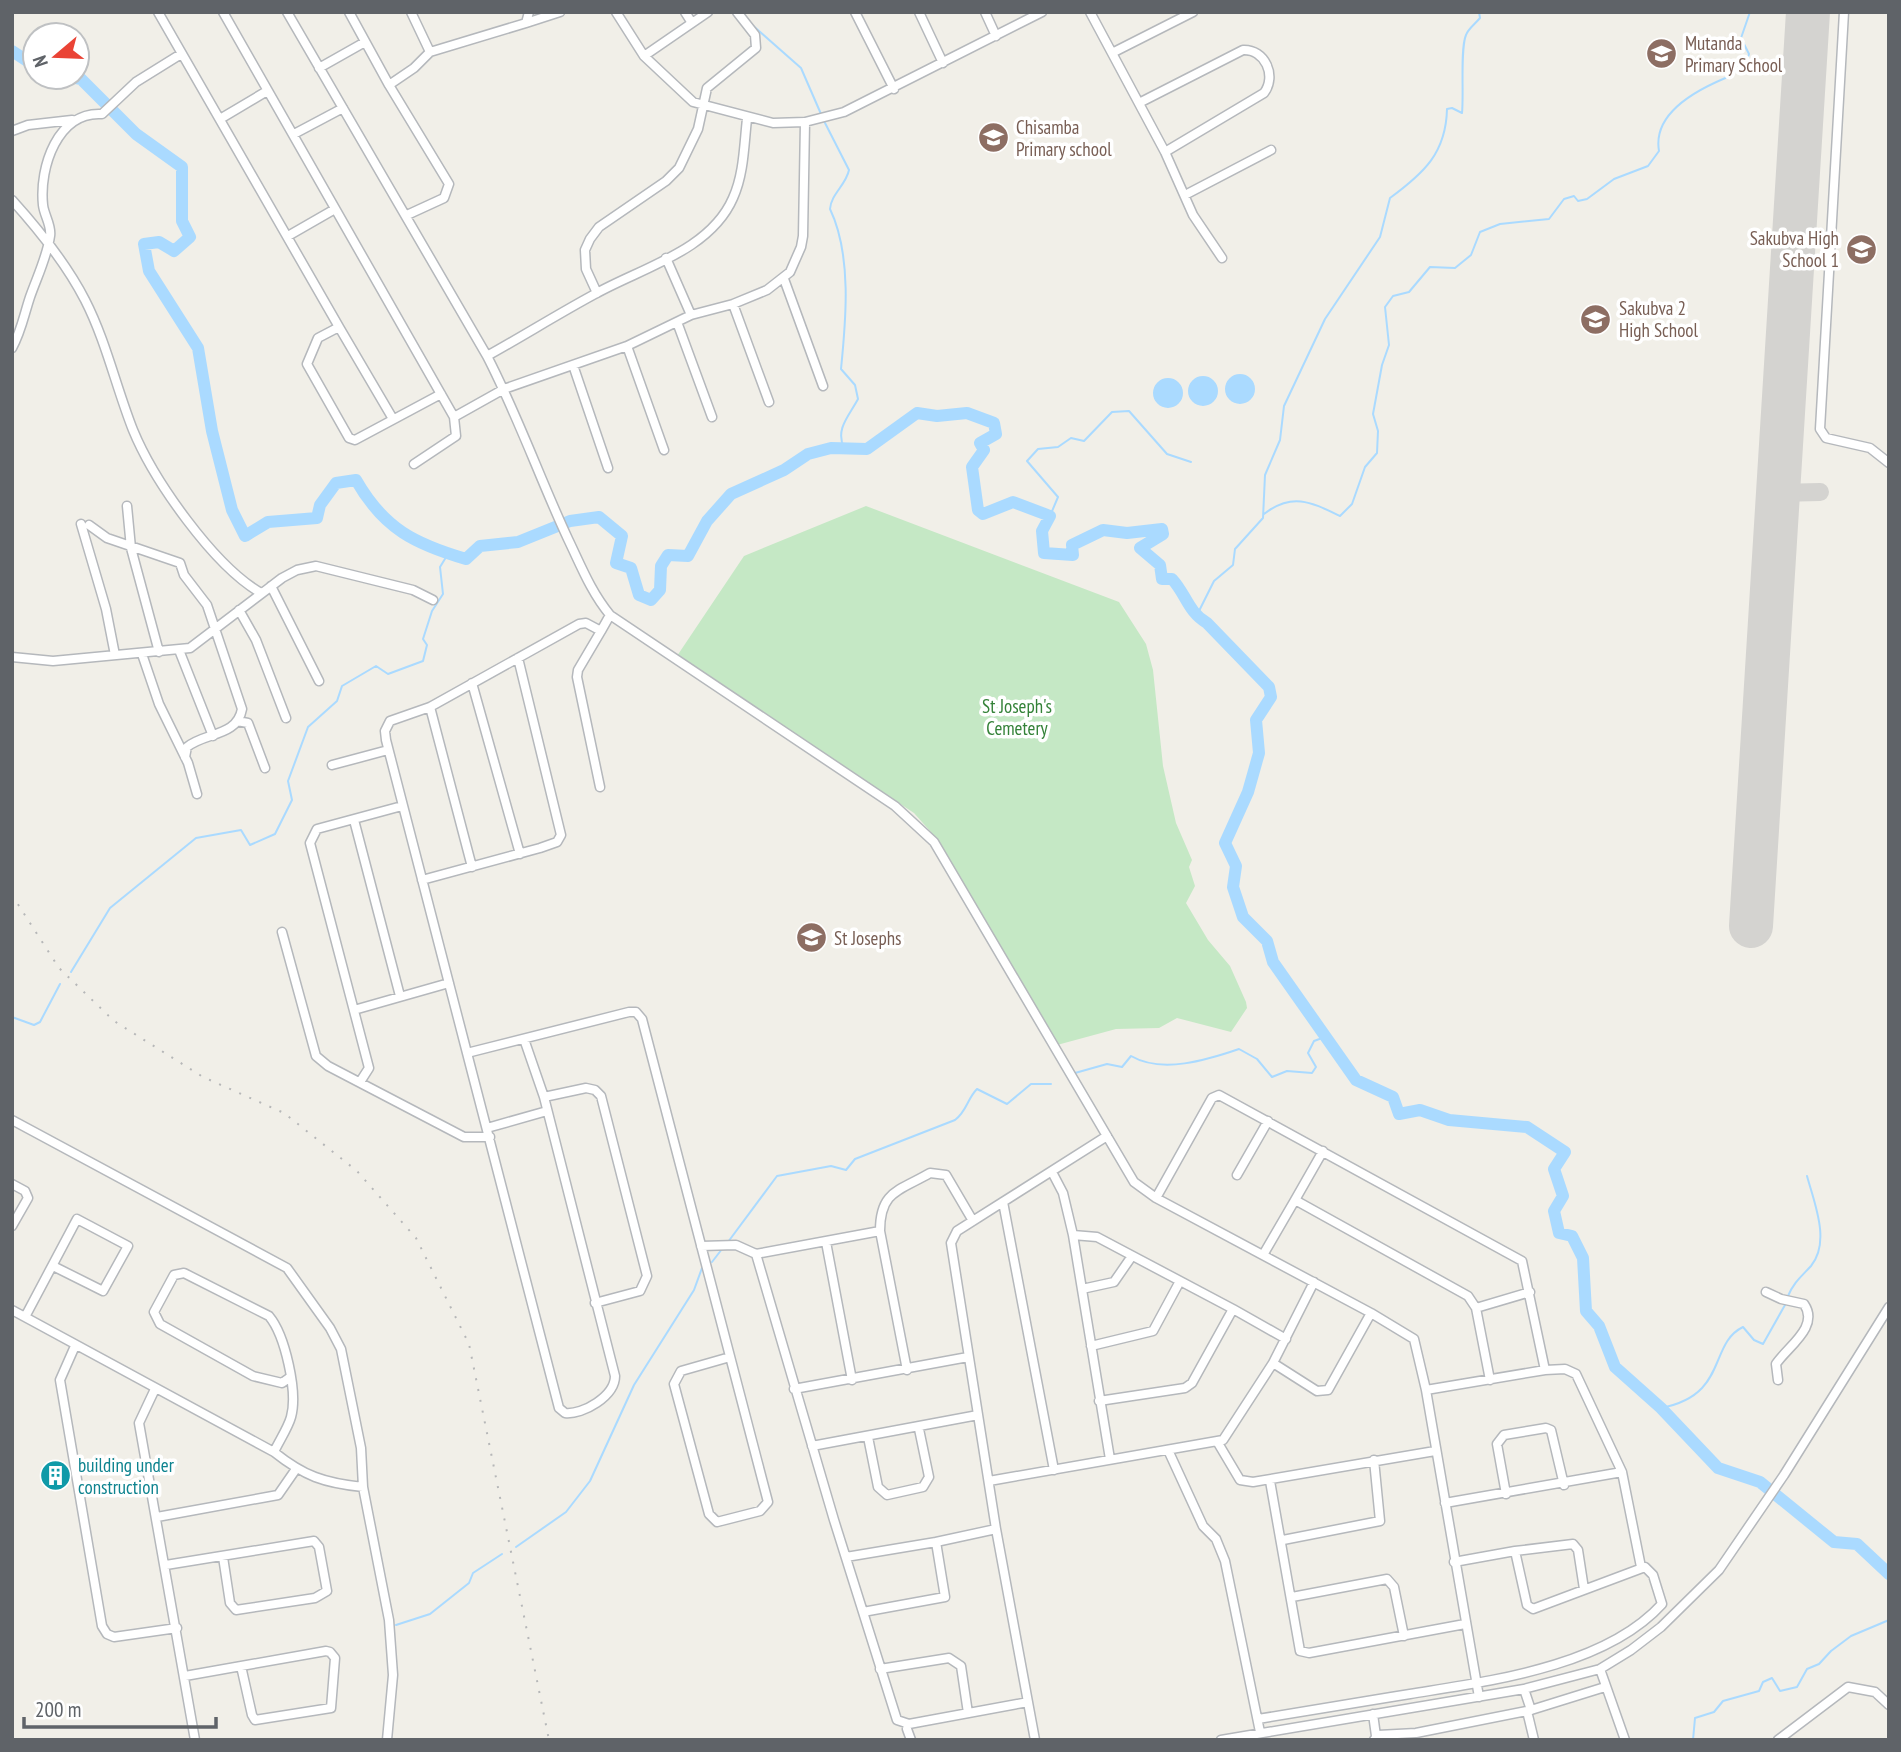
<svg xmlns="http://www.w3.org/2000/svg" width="1901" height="1752" font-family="'PT Sans Narrow',sans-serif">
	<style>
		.green { fill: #c5e8c5 }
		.water { fill: #aadaff }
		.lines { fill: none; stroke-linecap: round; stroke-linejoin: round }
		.stream { stroke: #aadaff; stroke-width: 2 }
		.river { stroke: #aadaff; stroke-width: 12 }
		.taxiway { stroke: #d4d3d0; stroke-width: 18 }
		.runway { stroke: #d4d3d0; stroke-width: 44 }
		.minor-casing { stroke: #b5b8bc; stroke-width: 11 }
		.minor { stroke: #fff; stroke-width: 8 }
		.rail { stroke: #b6b7b8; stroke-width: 2; stroke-dasharray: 2 9; stroke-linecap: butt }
		.labels { text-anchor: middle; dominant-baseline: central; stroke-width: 7; stroke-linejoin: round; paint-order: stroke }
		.education-label { font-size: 19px; fill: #785e54; stroke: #fff; text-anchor: start }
		.park-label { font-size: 19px; fill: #348238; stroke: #fff }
		.culture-label { font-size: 19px; fill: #0d838f; stroke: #fff; text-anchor: start }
	</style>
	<rect width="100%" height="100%" fill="#f1efe8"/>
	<!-- green -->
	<path class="green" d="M866 506 1119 602 1146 644 1153 670 1163 766 1176 823 1192 860 1189 867 1195 886 1186 903 1208 940 1230 966 1246 1002 1247 1008 1231 1032 1177 1018 1159 1028 1116 1029 1057 1045 930 831 914 813 677 656 744 556Z"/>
	<!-- water -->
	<path class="water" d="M1225 389a15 15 0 1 1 30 0a15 15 0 1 1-30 0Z
		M1188 391a15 15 0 1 1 30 0a15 15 0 1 1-30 0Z
		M1153 393a15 15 0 1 1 30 0a15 15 0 1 1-30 0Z"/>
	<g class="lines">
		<!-- stream -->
		<path class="stream" d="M751 24 801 68 821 114
			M1745 67 1749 54 1741 38 1750 12
			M823 119 849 170C846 185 831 194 830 209 852 255 846 320 841 369L855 385 858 399C849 416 835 429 844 448
			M1264 514C1292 492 1311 502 1340 516L1352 504 1365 467 1377 453 1378 431 1373 414 1382 365 1389 345 1385 307 1393 296 1409 292 1430 267 1455 268 1471 255 1480 232 1500 224 1549 219 1564 199 1574 196 1578 201 1587 199 1614 179 1648 166 1659 151C1652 111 1702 87 1733 75
			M1050 516 1058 497 1027 461 1038 449 1058 447 1071 438 1084 441 1112 412 1129 411 1167 454 1191 462
			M1196 617 1214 581 1233 565 1235 549 1263 518 1265 475 1280 440 1284 406 1325 319 1380 237 1390 198C1424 173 1446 153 1447 109L1452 108 1462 113C1464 94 1460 49 1466 35 1468 29 1475 24 1480 18L1479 12
			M71 972 110 908 196 838 241 830 250 845 275 834 292 800 288 781 308 727 337 701 342 686 376 666 388 674 423 661 427 645 423 639 432 611 443 594 440 567 448 554
			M12 1017 34 1025 40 1022 60 984
			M1075 1073 1107 1064 1122 1067 1131 1056C1162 1074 1207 1060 1239 1049L1257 1059 1272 1077 1287 1071 1312 1073 1316 1067 1308 1053 1314 1041 1325 1037
			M728 1242 777 1176 831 1166 846 1170 855 1159 955 1120C967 1111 967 1099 977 1089L1007 1104 1031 1084H1051
			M712 1262 722 1249
			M1788 1296C1794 1282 1801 1277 1811 1266 1831 1242 1814 1202 1807 1176
			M1661 1408C1729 1395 1708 1344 1743 1327L1754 1340 1763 1344 1785 1305
			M516 1547 566 1512 590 1481 634 1385 694 1290 702 1268
			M396 1625 430 1614 469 1583 473 1573 502 1554
			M1693 1740 1695 1718 1714 1712 1723 1701 1759 1691 1763 1682 1772 1678 1780 1691 1797 1687 1807 1669 1819 1664 1831 1651 1851 1636 1889 1620"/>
		<!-- river -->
		<path class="river" d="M12 51 35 66
			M71 77 81 79 136 134 182 167V221L190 237 174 251 159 242 144 244 149 271 198 348 212 431 232 510 245 536 268 522 317 518 320 505 336 483 356 480C384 529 415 544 466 559L480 546 518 542 570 521 599 517 622 536 616 563 631 568 639 595 651 600 660 590 661 566 668 555 688 556 707 521 731 494 784 470 808 454 831 448 867 449 917 413 937 416 967 413 994 423 996 434 980 443 984 450 972 467 978 510 983 514 1013 502 1050 516 1042 531 1044 553 1073 555 1072 545 1103 530 1127 533 1162 529 1163 534 1140 548 1160 565 1162 579H1172C1186 594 1188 612 1207 623L1269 687 1271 697 1256 720 1259 753 1248 792 1225 843 1236 866 1233 887 1243 917 1267 941 1273 962 1356 1080 1393 1097 1399 1114 1420 1110 1449 1120 1527 1127 1565 1152 1554 1169 1563 1196 1554 1211 1559 1233 1572 1236 1583 1258 1586 1311 1599 1326 1615 1367 1661 1408 1718 1468 1760 1482 1834 1542 1857 1544 1889 1574"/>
		<!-- taxiway -->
		<path class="taxiway" d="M1778 493 1820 492"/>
		<!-- runway -->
		<path class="runway" d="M1751 926 1808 12"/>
		<defs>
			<path id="minor" d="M158 12 339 327 318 338 307 364 349 438 355 440 441 394
				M223 12 454 417
				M287 12 487 356C518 416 540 479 568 539 581 566 591 592 610 615L895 806 934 842 1134 1182 1156 1198 1371 1313 1414 1339 1426 1390 1479 1697
				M349 12 389 85 414 68 430 52 411 12
				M616 12 644 56 693 102 773 123 805 122 844 112 1042 12
				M855 12 894 89
				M919 12 943 63
				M985 12 996 36
				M1090 12 1165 152 1193 215 1222 258
				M1844 12 1820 429 1826 438 1870 448 1889 463
				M526 23 560 12
				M692 23 708 12
				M430 52 526 23 529 12
				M1112 53 1193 12
				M644 56 692 23 685 12
				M319 68 365 42
				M389 85 449 184 444 198 407 215
				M1139 103 1243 50C1265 49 1277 76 1264 93L1165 152
				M220 119 267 91
				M12 131 28 125 72 120
				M294 134 343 108
				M1185 195 1271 150
				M12 200C40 231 66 263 85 300 106 341 116 387 133 430 154 481 214 566 261 593
				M288 236 335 209
				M666 258 691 315
				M784 279 823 386
				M597 293 586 269 585 250 590 239 599 227 666 181 679 168 698 129 707 88 756 48 755 35 737 12
				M733 304 769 402
				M677 322 712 417
				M339 327 393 419
				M627 346 664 450
				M12 348C21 332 24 315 30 297 37 277 47 257 50 236 52 226 44 215 43 205 39 167 58 111 102 114L136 82 181 54
				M487 356C523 336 558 314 595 294 641 268 710 251 733 198 744 174 744 145 747 119
				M573 365 608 468
				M414 464 456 436 454 417 504 389 627 346 691 315 733 304 767 290 790 272 801 247 803 236 805 122
				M127 506 131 548 159 652
				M81 524 106 609 115 655
				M89 525 107 538 180 563 184 575 207 605 242 709C237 737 205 732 187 747L185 757
				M271 586 319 681
				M239 610 256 640 286 718
				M610 615 601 631 586 623 579 624 430 707 390 721 385 731 386 740 467 1053 629 1012H636L642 1019 768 1502 760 1511 717 1522 709 1514 674 1384 681 1371 730 1357
				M179 650 213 736
				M142 654 159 704 188 763 197 794
				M12 657 53 661 190 648 282 578 297 570 316 566 413 590 433 600
				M472 683 520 854
				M430 707 472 867
				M237 721 248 723 265 768
				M332 765 388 750
				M600 787 577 677 578 670 601 631
				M354 820 400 996
				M422 880 540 848 557 842 561 835 518 658
				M282 932 316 1056 328 1066 464 1137H490
				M354 1010 449 983
				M467 1053 559 1408 565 1413C583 1415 615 1396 615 1376L544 1097 524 1039
				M360 1082 369 1068 310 843 317 829 402 806
				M544 1097 586 1088 595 1090 601 1096 647 1276 640 1291 595 1303
				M12 1120 287 1268 330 1328 341 1349 361 1448 363 1487 389 1620 393 1675 387 1740
				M487 1128 547 1111
				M1052 1172 1063 1193 1073 1235 1110 1459
				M1237 1175 1268 1121
				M12 1184 25 1191 28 1198 12 1226
				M1156 1198 1212 1098 1219 1095 1522 1261 1545 1370 1426 1390
				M1295 1200 1323 1151
				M1003 1202 1054 1470
				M1073 1235 1097 1237 1233 1309 1192 1383 1185 1388 1099 1401
				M826 1242 852 1380
				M701 1246 736 1245 756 1254 880 1231
				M756 1254 834 1520 897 1720 909 1724 1028 1702
				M1263 1255 1295 1200 1468 1296 1476 1308 1490 1380
				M1082 1289 1114 1282 1132 1256
				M1766 1292 1781 1299 1804 1304C1820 1327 1787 1347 1776 1364L1778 1380
				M1476 1308 1530 1292
				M1233 1309 1286 1339
				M12 1310 274 1452C304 1476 324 1483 363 1487
				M25 1317 77 1219 128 1246 103 1291 53 1266
				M75 1346 60 1380 102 1626 107 1634 114 1637 177 1628
				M1091 1346 1153 1331 1180 1281
				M1273 1363 1317 1391 1328 1390 1371 1313
				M907 1370 880 1231C880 1191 899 1191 930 1173L946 1175 973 1221
				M1545 1370 1565 1369 1576 1374 1622 1472
				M155 1389 139 1423 195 1740
				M794 1389 968 1357
				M868 1437 878 1487 887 1495 923 1487 929 1477 919 1429
				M1218 1443 1240 1480 1253 1482 1435 1451
				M812 1446 978 1415
				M1168 1450 1203 1526 1216 1539 1225 1561 1260 1732
				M274 1452C279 1441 288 1428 291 1417 298 1392 285 1335 269 1316L184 1273 174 1275 154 1312 160 1324 253 1376 282 1383 289 1378
				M989 1481 1223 1440 1273 1363 1314 1282
				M1270 1481 1300 1651 1309 1653 1465 1624
				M1506 1494 1497 1444 1504 1435 1546 1428 1551 1430 1564 1485
				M1445 1503 1622 1472 1641 1567
				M157 1517 278 1495 296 1469
				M1283 1540 1380 1521 1374 1460
				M936 1542 996 1529
				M1515 1551 1573 1544 1578 1550 1584 1589
				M846 1557 936 1542 945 1597 863 1612
				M166 1565 314 1541 319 1547 327 1591 315 1598 236 1610 230 1603 223 1557
				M1292 1597 1387 1579 1394 1587 1404 1636
				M880 1669 949 1658 961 1666 968 1713
				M1600 1669 1625 1740
				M185 1676 326 1651 330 1652 335 1658 331 1708 255 1720 252 1715 241 1666
				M1531 1710 1605 1687
				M1527 1711 1534 1740
				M1373 1714 1376 1736
				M1258 1719C1308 1711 1359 1702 1410 1694 1489 1681 1605 1667 1662 1604L1653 1575 1645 1567 1533 1609 1527 1605 1515 1551 1454 1562
				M907 1729 911 1740
				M1035 1740 996 1529 951 1243 957 1231 1107 1136
				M1221 1740 1524 1689 1600 1669 1631 1650 1661 1627 1719 1570 1784 1475 1889 1307
				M1374 1740 1378 1735 1416 1733 1527 1711 1531 1710 1524 1689
				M1778 1740 1848 1687 1875 1692 1889 1705"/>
		</defs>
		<!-- minor casing -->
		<use href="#minor" class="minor-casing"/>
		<!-- minor -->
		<use href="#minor" class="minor"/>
		<!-- rail -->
		<path class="rail" d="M12 895 59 968 114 1021 203 1077 284 1113 357 1171 416 1238 469 1344 549 1740"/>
	</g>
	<!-- icons -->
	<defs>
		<symbol id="school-disc" viewBox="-11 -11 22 22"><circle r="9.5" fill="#8d6e63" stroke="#fff"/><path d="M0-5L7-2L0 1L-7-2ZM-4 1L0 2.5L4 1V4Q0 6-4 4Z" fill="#fff"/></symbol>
		<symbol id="university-disc" viewBox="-11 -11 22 22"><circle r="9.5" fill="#8d6e63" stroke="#fff"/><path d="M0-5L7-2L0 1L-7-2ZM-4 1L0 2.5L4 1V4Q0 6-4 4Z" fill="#fff"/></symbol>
		<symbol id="building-disc" viewBox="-11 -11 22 22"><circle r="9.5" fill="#0f9aa8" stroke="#fff"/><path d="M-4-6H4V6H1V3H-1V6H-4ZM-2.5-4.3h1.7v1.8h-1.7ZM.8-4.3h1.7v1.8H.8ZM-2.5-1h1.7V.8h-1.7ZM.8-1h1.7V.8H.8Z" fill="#fff"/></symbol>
	</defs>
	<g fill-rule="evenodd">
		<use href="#school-disc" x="1644" y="36" width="35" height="35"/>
		<use href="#school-disc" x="976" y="120" width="35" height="35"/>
		<use href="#school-disc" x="1844" y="232" width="35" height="35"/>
		<use href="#school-disc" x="1578" y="302" width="35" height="35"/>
		<use href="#university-disc" x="794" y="920" width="35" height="35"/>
		<use href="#building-disc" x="38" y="1458" width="35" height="35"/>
	</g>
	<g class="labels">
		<!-- education labels -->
		<g class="education-label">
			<text x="1685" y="43">Mutanda<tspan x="1685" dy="22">Primary School</tspan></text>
			<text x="1016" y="127">Chisamba<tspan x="1016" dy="22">Primary school</tspan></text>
			<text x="1839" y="238" text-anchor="end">Sakubva High<tspan x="1839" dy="22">School 1</tspan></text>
			<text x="1619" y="308">Sakubva 2<tspan x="1619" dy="22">High School</tspan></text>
			<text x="834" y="938">St Josephs</text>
		</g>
		<!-- park labels -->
		<g class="park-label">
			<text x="1017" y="706">St Joseph's<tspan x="1017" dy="22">Cemetery</tspan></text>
		</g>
		<!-- culture labels -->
		<g class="culture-label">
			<text x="78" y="1465">building under<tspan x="78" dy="22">construction</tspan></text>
		</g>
	</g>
	<!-- border -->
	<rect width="1901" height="1752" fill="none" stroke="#5f6368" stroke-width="28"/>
	<!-- north arrow -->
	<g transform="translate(56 56) rotate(251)"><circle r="33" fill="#ffffff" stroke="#bfc1c3" stroke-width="2"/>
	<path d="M0-5L12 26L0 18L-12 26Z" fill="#ea4335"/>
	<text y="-10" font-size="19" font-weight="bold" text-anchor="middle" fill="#5f6368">N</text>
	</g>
	<!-- scale -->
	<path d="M24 1717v10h192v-10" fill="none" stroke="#5f6368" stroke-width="3.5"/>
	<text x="35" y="1717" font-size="21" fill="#5f6368" stroke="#ffffff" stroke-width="5" paint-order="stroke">200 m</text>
</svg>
